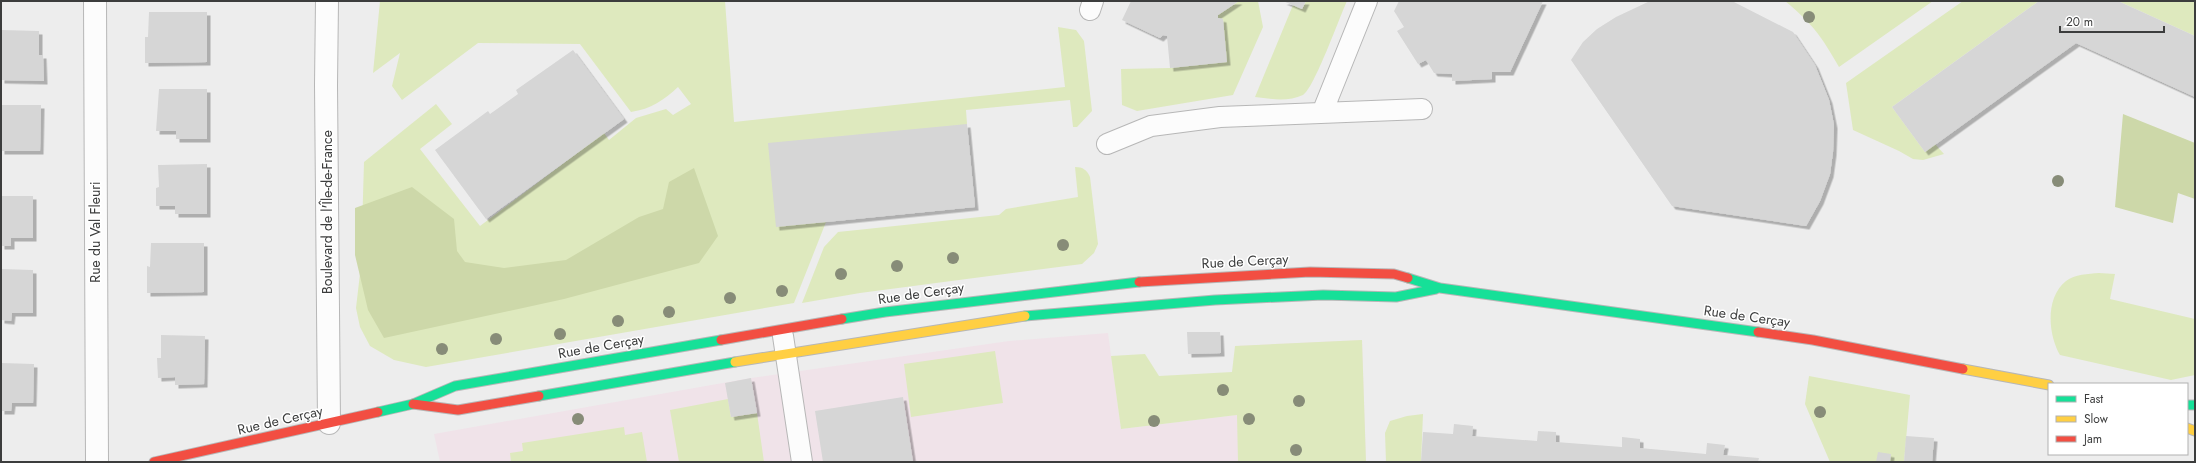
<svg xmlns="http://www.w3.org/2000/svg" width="2196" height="463" font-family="Jost,sans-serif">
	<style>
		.education { fill: #f0e3e9 }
		.green { fill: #dee9be }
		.forest { fill: #cdd8a9 }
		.building { fill: #d6d6d6; filter: url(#shadow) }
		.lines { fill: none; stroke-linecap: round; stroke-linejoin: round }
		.lane-casing { stroke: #b7b7b7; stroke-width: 22 }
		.street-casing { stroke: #b7b7b7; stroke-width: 24 }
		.fast-casing { stroke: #b7b7b7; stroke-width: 11 }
		.slow-casing { stroke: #b7b7b7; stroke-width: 11 }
		.jam-casing { stroke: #b7b7b7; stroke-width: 11 }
		.lane { stroke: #fcfcfc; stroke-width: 20 }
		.street { stroke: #fcfcfc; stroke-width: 22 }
		.fast { stroke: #16e098; stroke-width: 9 }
		.slow { stroke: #ffcf43; stroke-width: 9 }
		.jam { stroke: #f24e42; stroke-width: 9 }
		.tree { fill: #878c78 }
		.labels { text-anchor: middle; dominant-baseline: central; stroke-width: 3; stroke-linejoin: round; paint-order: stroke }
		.street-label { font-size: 14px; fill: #3c3d3d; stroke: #fff }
	</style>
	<defs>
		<filter id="shadow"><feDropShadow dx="3.5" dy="3.5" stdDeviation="0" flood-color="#0004"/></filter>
	</defs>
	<rect width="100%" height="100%" fill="#ededed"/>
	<!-- education -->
	<path class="education" d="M1108 333 1121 429 1237 415 1235 346 1362 340 1366 462H440L434 434 751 378 1009 341Z"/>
	<!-- green -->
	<path class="green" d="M380 1H725L734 122 1065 87 1058 27 1076 30 1084 41 1092 111 1077 127H1073L1070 100 966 110 967 124 776 226 826 222 794 303 426 367 394 360 370 346 360 327 356 308 361 265 364 162 436 104 452 124 420 149 480 226 604 133 609 140 636 118 666 109 673 115 691 104 678 87C664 100 651 109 631 112L580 44 478 43 402 100 392 86 400 53 373 73Z
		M1239 1H1258L1263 27 1233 95 1137 111 1122 105 1121 69 1170 68 1226 62 1223 19 1218 18V15Z
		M1306 1H1347C1340 16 1314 89 1303 95 1288 102 1271 99 1255 97L1293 5 1302 9Z
		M1785 1H1933L1839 67C1822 37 1812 23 1785 1Z
		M1963 1H2039L1892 107 1925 152 1935 144 1944 154 1923 160 1913 159 1899 151 1853 130 1846 83Z
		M2118 1H2195V36Z
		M1075 167C1083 167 1087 170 1090 177L1098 244 1094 253 1082 264 860 293 802 303 824 247 838 232 999 215 1006 209 1078 197Z
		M2099 273 2115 274 2110 299 2195 319V375L2171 380 2060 355C2048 334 2045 298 2066 281 2075 274 2088 274 2099 273Z
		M1362 340 1366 462H1238L1237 415 1121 429 1111 356 1145 354 1159 376 1232 372 1235 346Z
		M995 351 1003 403 911 417 904 364Z
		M1809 376 1910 395 1904 462H1830L1805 404Z
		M728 399 731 417 757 413 764 462H679L670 410Z
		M1423 414 1421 462H1386L1385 433 1390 421 1407 416Z
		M624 427 625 435 642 432 647 462H511L510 453 523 451 522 443Z"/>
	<!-- forest -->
	<path class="forest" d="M2123 114 2195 143V199L2178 193 2173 223 2115 207Z
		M694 168 718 236 699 263 564 299 384 338 368 310 355 255V208L412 187 454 219 457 251 465 262 504 268 566 260 639 217 663 209 669 182Z"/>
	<!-- building -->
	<path class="building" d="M1131 1H1239L1218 15V18L1223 19 1227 62 1170 68 1167 36 1163 35 1160 38 1122 20Z
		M1283 1H1306L1302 9Z
		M1399 1H1543L1510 72H1492V79L1452 81V74L1434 73 1426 60 1418 64 1397 31 1404 27 1394 11Z
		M1650 1H1732L1793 32 1815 65 1829 100 1834 125 1833 152 1830 174 1820 201 1806 226 1672 206 1571 60 1583 42 1597 29 1616 17Z
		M2039 1H2118L2195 36V97L2076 43 1925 152 1892 107Z
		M149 12H207V62L145 63V37H148Z
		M1 30 39 31V55H43L44 81 1 80Z
		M573 50 624 119 486 219 435 150 488 111 490 114 518 94 516 90Z
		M159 89H207V139H176V131H156Z
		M1 105H41L40 151H1Z
		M967 124 975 207 776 227 768 143Z
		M207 164V214H175V206H156V188L159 187 158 165Z
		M1 196H33V238H11V246H1Z
		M151 243H204V292L147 293V266L150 267Z
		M1 269 33 270V313H12L11 321 1 320Z
		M1187 332H1220L1221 353 1188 354Z
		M161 335 205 336 204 384 175 385V377L158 378 157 358H161Z
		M1 363 34 364 33 403H12L11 411H1Z
		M751 378 757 413 731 417 725 383Z
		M903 397 913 462H823L815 411Z
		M1454 424 1473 426 1472 436 1537 441 1538 431 1556 432V442L1622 447V437L1640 439V448L1706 454 1707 443 1725 445 1723 455 1759 458 1758 462H1421L1423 432 1453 434Z
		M1906 436 1934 438 1932 462H1904Z
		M1878 452 1891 454 1890 462H1876Z"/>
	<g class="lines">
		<defs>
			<path id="lane" d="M1090 10 1093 1
				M1322 113 1367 1
				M1107 144 1151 126 1220 117 1422 109
				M783 336 802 462"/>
			<path id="street" d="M95 1 97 462
				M327 1 326 85 329 423"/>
			<path id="fast" d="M1408 278 1440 288 1758 332
				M1025 316 1215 300 1323 295 1396 297 1436 289
				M842 319 885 312 1139 282
				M539 396 735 362
				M2187 405H2195
				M378 412 413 404 455 386 721 340"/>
			<path id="slow" d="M735 362 1025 316
				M1963 369 2049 385
				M2187 428 2195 431"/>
			<path id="jam" d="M1139 282 1310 272 1394 274 1408 278
				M1758 332 1813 340 1963 369
				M721 340 842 319
				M413 404 458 410 539 396
				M154 462 378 412"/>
		</defs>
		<!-- lane casing -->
		<use href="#lane" class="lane-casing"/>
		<!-- street casing -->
		<use href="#street" class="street-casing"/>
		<!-- fast casing -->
		<use href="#fast" class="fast-casing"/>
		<!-- slow casing -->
		<use href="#slow" class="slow-casing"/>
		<!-- jam casing -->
		<use href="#jam" class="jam-casing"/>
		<!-- lane -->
		<use href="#lane" class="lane"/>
		<!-- street -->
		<use href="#street" class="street"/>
		<!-- fast -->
		<use href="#fast" class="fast"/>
		<!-- slow -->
		<use href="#slow" class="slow"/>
		<!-- jam -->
		<use href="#jam" class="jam"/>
	</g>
	<!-- trees -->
	<g class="tree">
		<circle cx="1809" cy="17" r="6"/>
		<circle cx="2058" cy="181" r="6"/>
		<circle cx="1063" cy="245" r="6"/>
		<circle cx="953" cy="258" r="6"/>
		<circle cx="897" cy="266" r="6"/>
		<circle cx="841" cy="274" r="6"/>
		<circle cx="782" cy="291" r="6"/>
		<circle cx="730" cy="298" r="6"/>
		<circle cx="669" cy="312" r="6"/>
		<circle cx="618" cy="321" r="6"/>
		<circle cx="560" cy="334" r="6"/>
		<circle cx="496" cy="339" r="6"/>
		<circle cx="442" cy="349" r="6"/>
		<circle cx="1223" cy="390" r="6"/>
		<circle cx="1299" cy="401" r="6"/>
		<circle cx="1820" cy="412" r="6"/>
		<circle cx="578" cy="419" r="6"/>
		<circle cx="1249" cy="419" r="6"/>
		<circle cx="1154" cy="421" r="6"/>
		<circle cx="1296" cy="450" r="6"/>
	</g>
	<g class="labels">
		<!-- street labels -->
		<g class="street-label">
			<text transform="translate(327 212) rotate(-90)">Boulevard de l'Île-de-France</text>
			<text transform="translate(95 232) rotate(-90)">Rue du Val Fleuri</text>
			<text transform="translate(1245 261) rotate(-3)">Rue de Cerçay</text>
			<text transform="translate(921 293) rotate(-8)">Rue de Cerçay</text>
			<text transform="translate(1747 316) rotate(8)">Rue de Cerçay</text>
			<text transform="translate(601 346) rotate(-10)">Rue de Cerçay</text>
			<text transform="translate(280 420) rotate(-13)">Rue de Cerçay</text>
		</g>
	</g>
	<!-- border -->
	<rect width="2196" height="463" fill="none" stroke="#3c3d3d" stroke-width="4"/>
	<!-- legend -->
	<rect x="2048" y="383" width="140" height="72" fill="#ffffff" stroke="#b1b1b1"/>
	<rect x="2056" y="396" width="20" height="6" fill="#16e098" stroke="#b1b1b1"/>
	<text x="2084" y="403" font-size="12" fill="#3c3d3d">Fast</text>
	<rect x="2056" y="416" width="20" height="6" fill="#ffcf43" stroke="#b1b1b1"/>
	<text x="2084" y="423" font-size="12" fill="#3c3d3d">Slow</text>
	<rect x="2056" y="436" width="20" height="6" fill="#f24e42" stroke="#b1b1b1"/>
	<text x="2084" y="443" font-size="12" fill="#3c3d3d">Jam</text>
	<!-- scale -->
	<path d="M2060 26v6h104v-6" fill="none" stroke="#3c3d3d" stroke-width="2"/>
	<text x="2066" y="26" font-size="12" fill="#3c3d3d" stroke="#ffffff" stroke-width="3" paint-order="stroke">20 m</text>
</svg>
